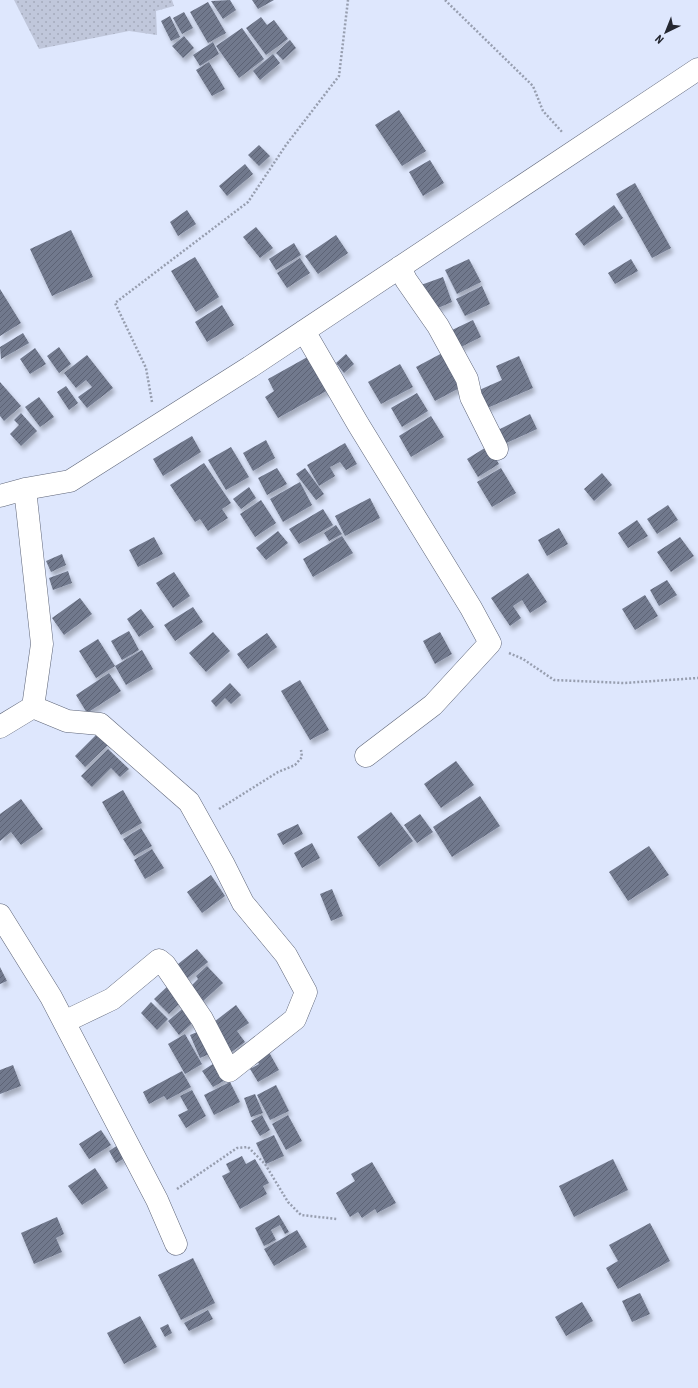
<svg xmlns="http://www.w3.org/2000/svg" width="698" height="1388" font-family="'Roboto Condensed',sans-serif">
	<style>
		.green { fill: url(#green-dots) }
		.building { fill: url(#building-hatch); filter: url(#shadow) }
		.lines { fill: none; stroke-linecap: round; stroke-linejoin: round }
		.street-casing { stroke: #5e6578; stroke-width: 23 }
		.path { stroke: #979eaf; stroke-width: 2.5; stroke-dasharray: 2 2; stroke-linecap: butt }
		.street { stroke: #fff; stroke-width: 22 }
	</style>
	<defs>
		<pattern id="green-dots" width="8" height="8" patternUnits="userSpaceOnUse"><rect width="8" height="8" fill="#c0c7db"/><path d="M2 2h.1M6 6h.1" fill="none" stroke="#a5abbc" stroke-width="1.8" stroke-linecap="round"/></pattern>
		<pattern id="building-hatch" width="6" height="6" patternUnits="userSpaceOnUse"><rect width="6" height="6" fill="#71798d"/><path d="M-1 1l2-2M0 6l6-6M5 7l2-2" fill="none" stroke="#5d6374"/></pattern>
		<filter id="shadow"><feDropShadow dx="2.5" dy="4.5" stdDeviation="2" flood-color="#0004"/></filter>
	</defs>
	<rect width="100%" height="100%" fill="#dee7fd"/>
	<!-- green -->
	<path class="green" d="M14 0H172L174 6 156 11 157 35 129 31 39 49Z"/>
	<!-- building -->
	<path class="building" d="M230 0 236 10 223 19 211 1Z
		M252 0H274L258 9Z
		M208 2 226 33 208 43 190 12Z
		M184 12 193 28 182 34 173 18Z
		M170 16 180 37 171 41 161 21Z
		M261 17 267 25 274 20 288 39 266 55 246 28Z
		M242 28 264 59 239 78 216 46Z
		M184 36 194 48 183 58 172 46Z
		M290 40 296 48 283 60 276 53Z
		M213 42 219 54 200 66 193 55Z
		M273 54 280 63 260 80 253 71Z
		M209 62 225 89 212 96 196 70Z
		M399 110 426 151 402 166 375 125Z
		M259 145 270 156 259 166 248 155Z
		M430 160 444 183 423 196 409 172Z
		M245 164 253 174 227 196 219 186Z
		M635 183 671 248 652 258 616 194Z
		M614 205 623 218 584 246 575 234Z
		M187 210 196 224 178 236 170 222Z
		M256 227 273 248 260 258 243 237Z
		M71 230 93 277 52 296 30 249Z
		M336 235 348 253 318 274 305 256Z
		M294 243 301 255 276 270 269 259Z
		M195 257 219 297 196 312 171 271Z
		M300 258 310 273 287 288 277 273Z
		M469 259 481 282 457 294 445 270Z
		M631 259 638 271 615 284 608 273Z
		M443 277 452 302 431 311 421 285Z
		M482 286 490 304 465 316 456 299Z
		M0 289 21 323 0 336Z
		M222 305 234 325 207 342 195 322Z
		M473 320 481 337 459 348 450 331Z
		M23 333 29 343 1 359 0 347Z
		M59 347 71 364 59 373 47 356Z
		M35 348 46 364 30 374 20 359Z
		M446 351 465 385 435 401 416 367Z
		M346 354 354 364 344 373 336 363Z
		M87 355 113 388 87 408 78 397 92 387 86 380 76 388 64 373Z
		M311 355 330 389 278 418 265 397 274 391 268 379Z
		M519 356 533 388 485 409 477 391 502 380 496 366Z
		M400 364 413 387 381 404 368 382Z
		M0 382 21 406 4 421 0 416Z
		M66 386 78 403 69 410 57 392Z
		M417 393 428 411 402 427 391 408Z
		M39 397 54 417 40 427 25 407Z
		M21 413 37 431 21 446 10 434 19 425 14 420Z
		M530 414 537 429 502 445 496 431Z
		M431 416 444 437 411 457 399 436Z
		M192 436 201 452 163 476 153 459Z
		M266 440 275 458 253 471 243 453Z
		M345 443 357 464 346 470 340 462 330 467 335 476 319 486 307 465Z
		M488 446 499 464 478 477 467 459Z
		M231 447 249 477 226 490 208 460Z
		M204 463 231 503 222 509 228 518 208 531 200 519 195 522 170 485Z
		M277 468 287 484 267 495 258 478Z
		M305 468 324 494 316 500 296 474Z
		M501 468 516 493 492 507 477 482Z
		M602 473 612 485 594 501 584 489Z
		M300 482 312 505 283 522 270 499Z
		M249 487 256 498 241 509 233 499Z
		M370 498 380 518 345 536 335 516Z
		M261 500 276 523 255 537 240 514Z
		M668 505 678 520 657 534 647 519Z
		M323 509 333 525 299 544 289 529Z
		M637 520 648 536 628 548 618 533Z
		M336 525 342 534 329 541 324 533Z
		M559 528 568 544 547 556 538 540Z
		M278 531 288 543 266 560 256 548Z
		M342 536 353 553 313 577 303 559Z
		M154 537 163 554 138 567 129 550Z
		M680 537 694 556 671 572 657 552Z
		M62 554 66 565 51 572 46 561Z
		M68 571 72 583 53 590 49 578Z
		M174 572 190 596 173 608 156 583Z
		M528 573 547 602 530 613 522 600 513 606 521 618 510 626 491 598Z
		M667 580 677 595 659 606 650 590Z
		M645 595 658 616 635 630 622 609Z
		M80 598 92 614 64 635 52 618Z
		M193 607 203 622 175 641 164 625Z
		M141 609 154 627 139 637 127 619Z
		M129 631 139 650 122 660 111 641Z
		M213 632 230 651 206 672 189 653Z
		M440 632 452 654 435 664 423 641Z
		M267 633 277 647 248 669 237 654Z
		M98 639 115 666 96 678 79 651Z
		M142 650 153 669 126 685 115 666Z
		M109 673 121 691 87 713 76 695Z
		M300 680 329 730 310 740 281 691Z
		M230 683 241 695 231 704 225 698 216 707 211 701Z
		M97 734 108 745 85 767 75 756Z
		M108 749 129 769 120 777 111 768 92 787 81 776Z
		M456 761 474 785 441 808 424 784Z
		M123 790 142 823 121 835 102 802Z
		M480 796 500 826 452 857 433 827Z
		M21 799 43 829 21 845 11 832 0 841V814Z
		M391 812 413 841 379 867 357 837Z
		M420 814 433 832 417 843 404 825Z
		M298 824 303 834 283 845 277 834Z
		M141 828 152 846 134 856 123 839Z
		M312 843 320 858 302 868 294 853Z
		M649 846 669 875 628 901 609 872Z
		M152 849 164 868 145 879 134 860Z
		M211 875 225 896 202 913 187 892Z
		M332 889 343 916 331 921 320 894Z
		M197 949 208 962 184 981 173 968Z
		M207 966 223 983 202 1002 189 988 198 979 196 976Z
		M0 967 7 981 0 984Z
		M170 984 184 999 169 1014 154 999Z
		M151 1002 168 1019 157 1030 141 1013Z
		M187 1005 198 1018 179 1035 168 1021Z
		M236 1005 249 1023 237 1031 245 1042 230 1053 210 1025Z
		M204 1029 214 1052 200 1058 190 1035Z
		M185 1034 202 1064 185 1074 168 1044Z
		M266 1047 279 1070 258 1082 250 1069 259 1064 254 1054Z
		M216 1062 227 1079 213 1087 202 1071Z
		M13 1065 21 1086 0 1094V1070Z
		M182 1071 191 1087 167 1100 164 1096 149 1104 143 1092Z
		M230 1082 240 1102 214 1115 204 1095Z
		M276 1085 289 1111 270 1120 257 1095Z
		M192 1090 206 1116 186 1128 178 1115 188 1110 180 1096Z
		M255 1094 263 1113 251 1117 244 1098Z
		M262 1115 270 1130 260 1136 251 1121Z
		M288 1115 302 1141 286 1150 272 1124Z
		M101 1130 111 1145 89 1159 79 1144Z
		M274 1135 284 1156 266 1164 256 1143Z
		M118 1145 125 1158 116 1163 109 1151Z
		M242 1156 246 1164 255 1159 269 1183 263 1186 267 1194 240 1209 222 1176 230 1172 226 1164Z
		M613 1159 628 1190 574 1217 559 1186Z
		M372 1162 396 1203 377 1213 375 1209 362 1218 358 1212 350 1217 336 1193 355 1181 351 1174Z
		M95 1168 108 1188 82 1205 68 1186Z
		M279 1215 289 1232 285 1234 280 1225 271 1230 276 1240 264 1246 255 1228Z
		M57 1217 64 1234 56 1238 62 1252 34 1264 21 1233Z
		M650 1223 670 1261 618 1289 606 1268 618 1261 609 1245Z
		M297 1230 307 1247 274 1266 264 1249Z
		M193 1258 215 1303 181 1320 158 1275Z
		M640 1293 650 1314 632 1322 622 1301Z
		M582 1302 593 1321 566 1336 555 1317Z
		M208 1310 213 1319 189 1331 184 1323Z
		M140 1316 157 1347 124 1364 107 1333Z
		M168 1324 172 1333 165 1337 160 1328Z"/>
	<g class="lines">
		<defs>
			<path id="street" d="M400 267 406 280 438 326 467 379 471 397 497 449
				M304 331 358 424 471 608 490 643 433 705 366 756
				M0 496 25 489 70 481 250 367 698 69
				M33 707 67 721 100 724 189 802 223 863 243 903 286 955 306 992 295 1019 229 1071 202 1019 165 965 159 960 112 999 64 1022
				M0 727 33 707 42 644 25 489
				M0 915 51 997 157 1200 176 1244"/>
		</defs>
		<!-- street casing -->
		<use href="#street" class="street-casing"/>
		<!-- path -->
		<path class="path" d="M445 0 533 86 543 111 563 133
			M152 402 146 368 115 303 248 202 286 145 339 76 348 0
			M509 653 523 659 554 680 624 683 698 678
			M219 809 278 772 295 765 302 757 301 750
			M177 1189 237 1148 248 1147 265 1164 288 1202 301 1215 337 1219"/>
		<!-- street -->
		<use href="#street" class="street"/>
	</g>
	<!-- north arrow -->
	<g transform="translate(666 32) rotate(223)" stroke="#dee7fd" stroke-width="3" paint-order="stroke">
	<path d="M0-3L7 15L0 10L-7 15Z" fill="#242730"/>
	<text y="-6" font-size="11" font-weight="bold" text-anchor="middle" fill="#242730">N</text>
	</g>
</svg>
